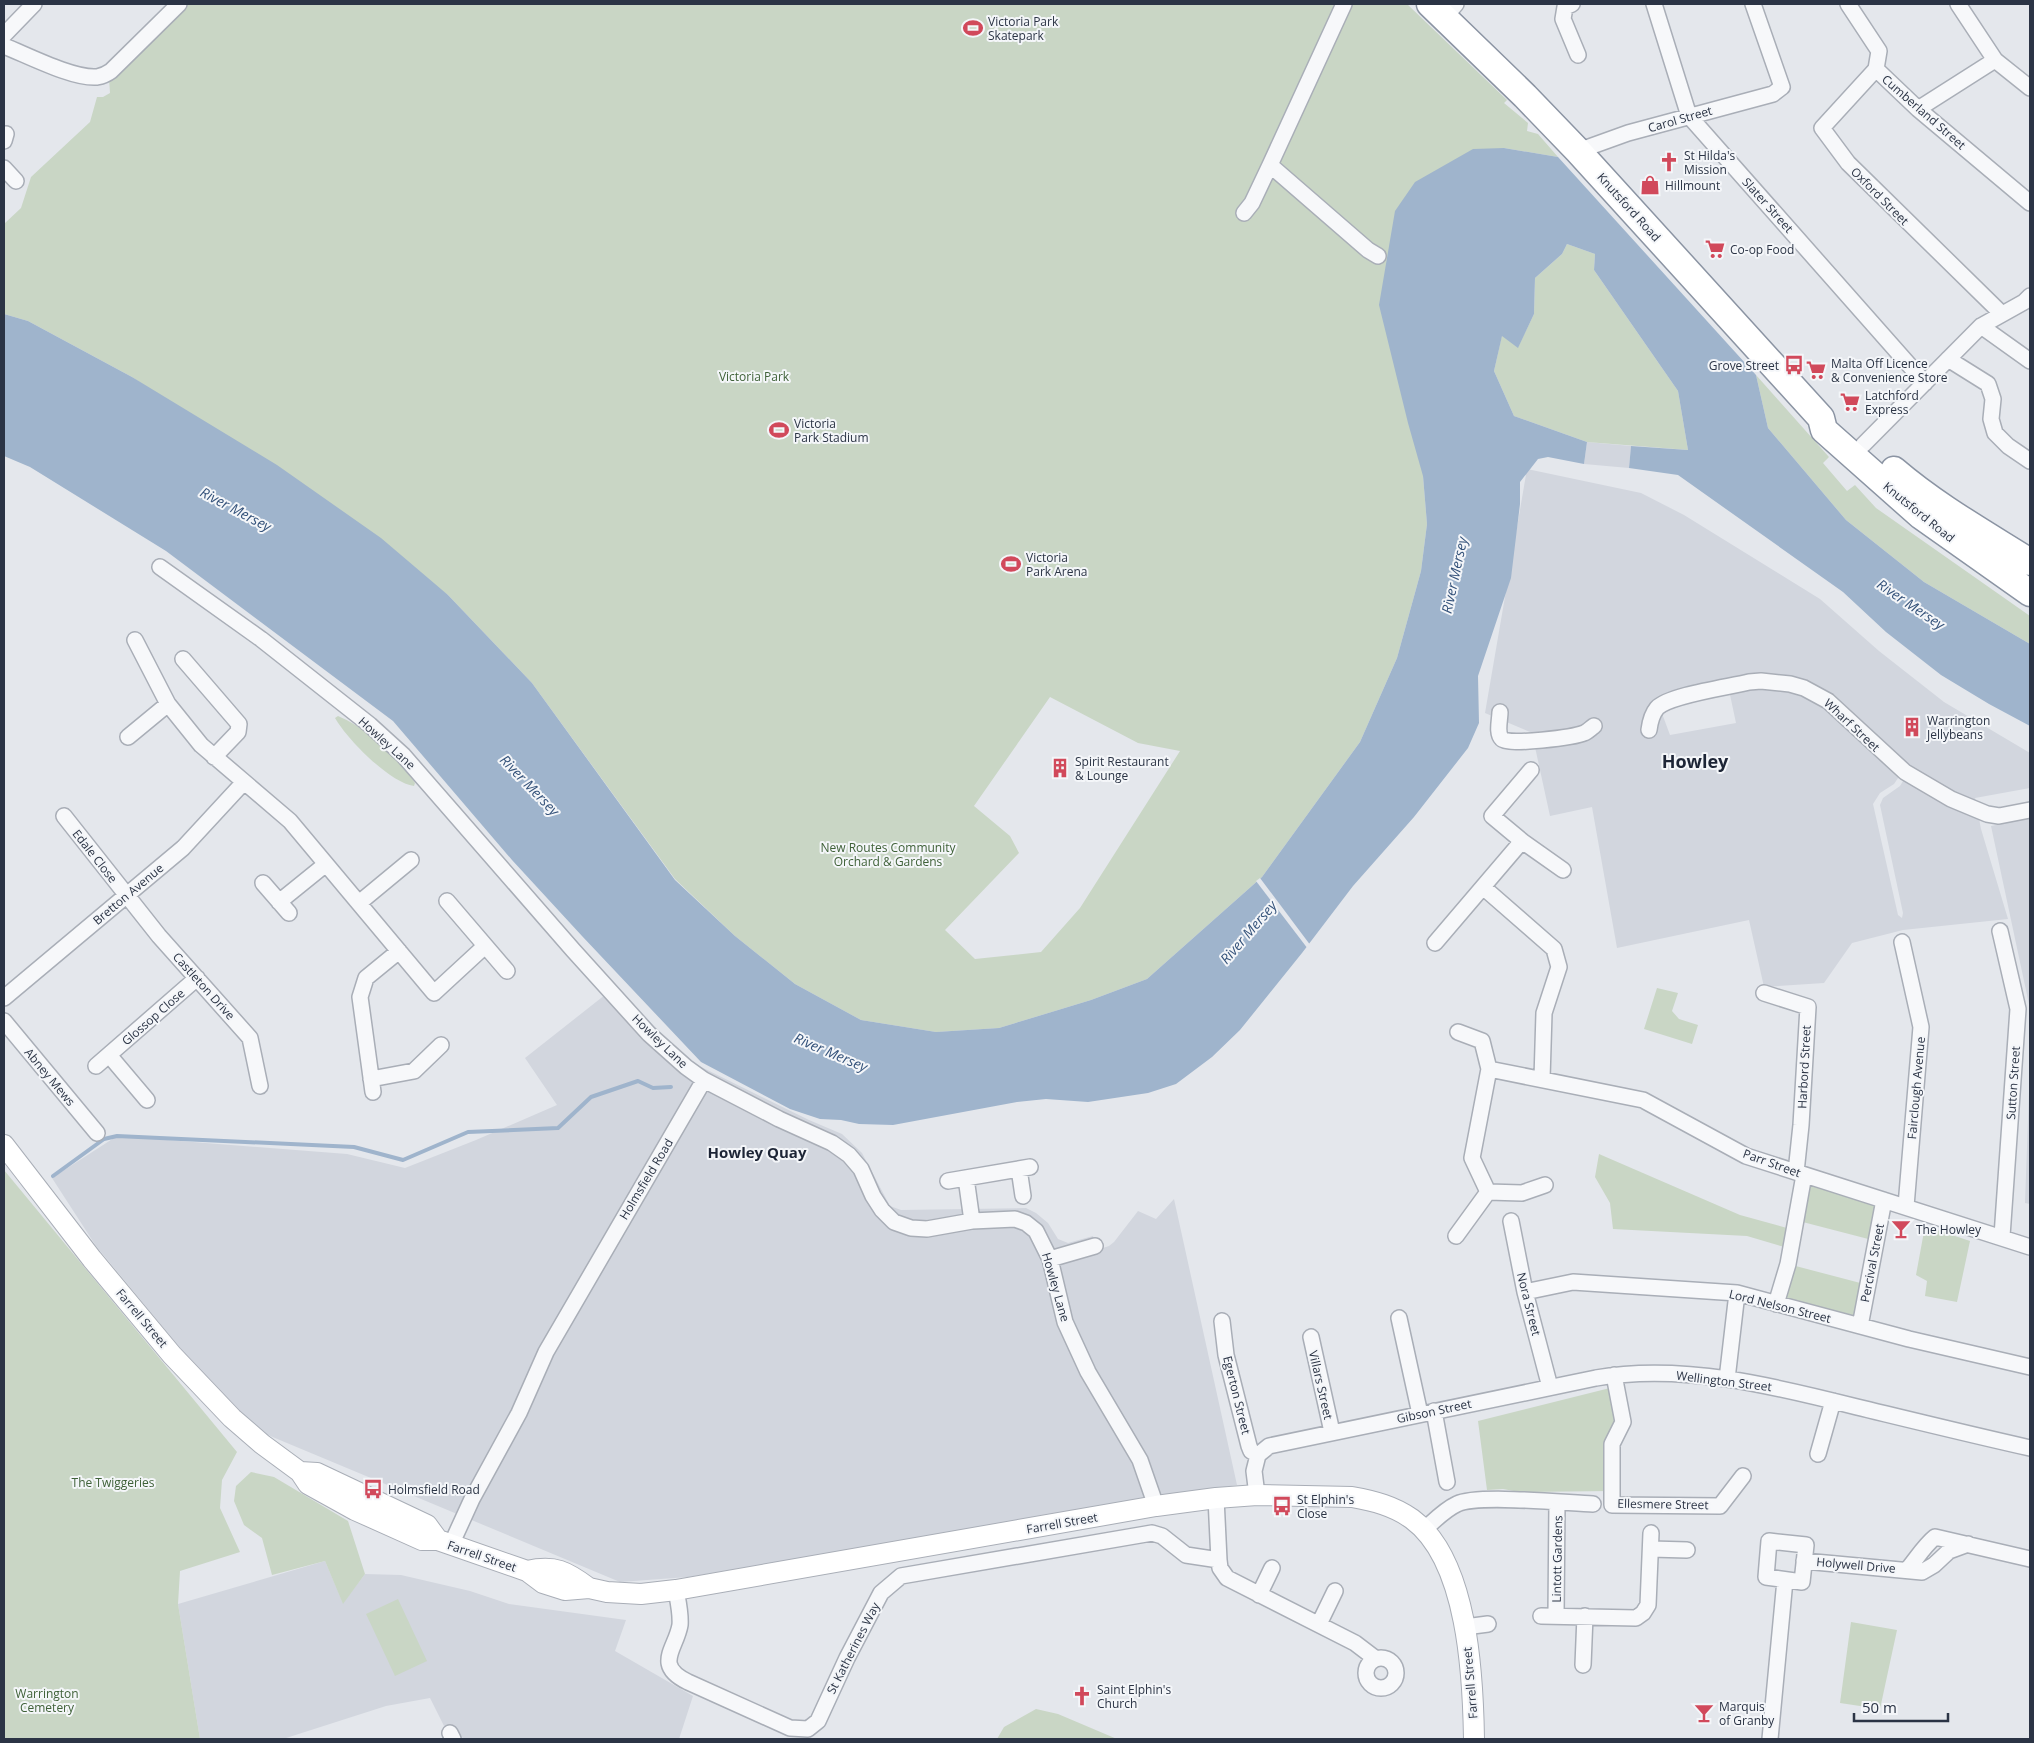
<svg xmlns="http://www.w3.org/2000/svg" width="2034" height="1743" font-family="'Open Sans',sans-serif">
	<style>
		.built { fill: #d2d6de; fill-rule: evenodd }
		.green { fill: #c9d6c5; fill-rule: evenodd }
		.water { fill: #9fb4cc }
		.pier { fill: #e4e7ec }
		.lines { fill: none; stroke-linecap: round; stroke-linejoin: round }
		.stream { stroke: #9fb4cc; stroke-width: 4 }
		.street-casing { stroke: #a9aeb7; stroke-width: 18 }
		.secondary-casing { stroke: #a9aeb7; stroke-width: 22 }
		.highway-casing { stroke: #8b94a3; stroke-width: 29 }
		.street { stroke: #f7f8fa; stroke-width: 15 }
		.secondary { stroke: #fff; stroke-width: 20 }
		.highway { stroke: #fff; stroke-width: 26 }
		.labels { text-anchor: middle; dominant-baseline: central; stroke-width: 4; stroke-linejoin: round; paint-order: stroke }
		.poi-label { font-size: 12px; fill: #2b3445; stroke: #f4f6f9; text-anchor: start }
		.street-label { font-size: 12px; fill: #2b3445; stroke: #f4f6f9 }
		.park-label { font-size: 12px; fill: #3f6138; stroke: #f4f6f9 }
		.water-label { font-size: 14px; font-style: italic; fill: #34527a; stroke: #f4f6f9 }
		.quarter-label { font-size: 15px; font-weight: bold; fill: #1d2536; stroke: #f4f6f9 }
		.district-label { font-size: 18px; font-weight: bold; fill: #1d2536; stroke: #f4f6f9 }
	</style>
	<rect width="100%" height="100%" fill="#e4e7ec"/>
	<!-- built -->
	<path class="built" d="M1587 442 1631 446 1629 468 1584 464Z
		M1527 469 1641 493 1684 515 1820 599 1879 651 1944 702 2030 753V788L1975 798 1981 829 2008 919 1903 930 1852 943 1824 983 1764 987 1749 920 1617 948 1592 807 1550 816 1535 747V734L1485 713ZM1761 678 1791 681 1805 686 1829 698 1840 706 1887 753 1909 771 1900 786 1883 798 1880 805 1903 913 1902 918 1898 915 1873 804 1880 793 1894 784 1902 772 1884 758 1826 703 1805 691 1789 686 1774 684 1729 690 1736 723 1670 735 1657 700Z
		M2030 818V1009L1991 826Z
		M615 987 689 1061 809 1120 842 1134 862 1153 890 1206 901 1210 1026 1208 1036 1213 1048 1223 1058 1239 1068 1243 1093 1236 1097 1250 1109 1246 1114 1242 1138 1211 1156 1219 1174 1199 1237 1485 688 1577 620 1582 244 1425 96 1246 52 1178 117 1136 347 1154 405 1168 476 1140 557 1105 525 1058Z
		M2030 1063V1204L2025 1203Z
		M325 1561 343 1603 365 1574 401 1575 470 1591 509 1604 626 1620 615 1651 693 1696 679 1739H463L462 1737H455L446 1730 430 1698 386 1706 283 1739H200L178 1604Z"/>
	<!-- green -->
	<path class="green" d="M186 4H1407L1507 100 1504 103 1528 123 1527 131 1538 134 1558 157 1504 148 1423 476 1427 524 1421 571 1397 658 1360 742 1262 877 1147 979 1091 1000 999 1028 936 1032 861 1020 795 984 735 936 675 879 532 683 448 595 132 377 28 321 4 314V224L21 208 31 177 90 122 97 97H103L110 93 109 78ZM1050 697 1138 743 1180 751 1080 908 1041 952 975 959 945 930 1019 853 1010 836 974 806Z
		M1567 244 1595 254 1594 270 1678 391 1688 450 1587 442 1514 416 1494 371 1502 335 1518 347 1534 314 1535 278 1562 254Z
		M1756 375 1829 457 1823 463 1847 491 1855 485 1876 508 2030 616V644L1924 582 1846 520 1768 428Z
		M338 716C370 730 396 754 415 783L414 786C390 783 347 739 335 718Z
		M1657 988 1678 993 1672 1011 1679 1019 1698 1025 1692 1044 1644 1029Z
		M1599 1154 1740 1215 1794 1230 1791 1249 1747 1236 1613 1229 1610 1203 1595 1177Z
		M4 1170 237 1452 222 1480 220 1508 240 1552 180 1571 178 1604 200 1739H4Z
		M1804 1175 1884 1200 1876 1241 1795 1220Z
		M1925 1226 1970 1241 1957 1302 1925 1296 1927 1281 1916 1275Z
		M1788 1264 1868 1285 1860 1326 1776 1304Z
		M1610 1388 1617 1401 1611 1491 1519 1492 1503 1489 1487 1490 1478 1421Z
		M251 1472 274 1477 348 1521 365 1574 343 1604 325 1561 272 1575 262 1538 244 1525 234 1501 236 1486Z
		M398 1599 427 1661 395 1676 366 1614Z
		M1851 1622 1897 1630 1880 1709 1840 1703Z
		M1036 1709 1058 1714 1117 1739H997L1004 1727Z"/>
	<!-- water -->
	<path class="water" d="M1504 148 1558 157 1756 375 1768 428 1846 520 1924 582 2030 644V726L1989 704 1941 675 1886 632 1843 592 1678 475 1629 468 1631 446 1688 450 1678 391 1594 270 1595 254 1567 244 1562 254 1535 278 1534 314 1518 348 1502 336 1494 371 1514 416 1587 442 1584 464 1548 457 1538 459 1520 482V504L1511 578 1478 676 1479 723 1468 748 1414 817 1353 886 1302 953 1240 1030 1212 1057 1176 1084 1148 1093 1088 1102 1046 1099 1017 1102 893 1125 859 1124 841 1120 820 1119 790 1109 701 1062 582 936 512 860 393 721 166 551 30 467 4 456V314L28 321 132 377 277 465 381 538 448 595 532 683 675 880 735 936 795 984 861 1020 936 1032 999 1028 1091 1000 1147 979 1262 877 1360 742 1397 658 1421 571 1427 524 1423 476 1408 423 1379 305 1395 211 1415 182 1473 149Z"/>
	<!-- pier -->
	<path class="pier" d="M1260 878 1311 946 1308 949 1256 881Z"/>
	<g class="lines">
		<!-- stream -->
		<path class="stream" d="M53 1176 104 1139 117 1136 354 1147 403 1160 468 1132 558 1128 591 1097 638 1081 653 1088 671 1087"/>
		<defs>
			<path id="street" d="M1572 4 1565 7 1563 19 1578 55
				M1654 4 1689 116 1925 383
				M1848 4 1879 51 1876 69
				M1958 4 1995 60 2030 88
				M1444 18 1456 4
				M4 35 34 4
				M4 46C27 55 73 79 97 77 102 76 107 74 111 71L179 4
				M1876 69 1822 128 1848 163 2002 314
				M1876 69 1918 109 2030 203
				M1918 109 1995 60
				M4 141 6 134
				M1578 151 1628 133 1773 94 1782 87 1753 4
				M1270 165 1368 250 1378 256
				M4 168 16 181
				M1244 213 1252 203 1270 165 1344 4
				M1981 326 2030 361
				M1948 359 1988 384 1993 399 1991 419 1995 433 2008 446 2030 461
				M1863 445 1981 326 2024 302 2030 296
				M160 567 261 639 370 725 403 755 573 950 649 1034 686 1067 704 1080 779 1119 832 1143 849 1155 861 1169 873 1196 882 1210 894 1222 911 1228 927 1229 972 1221 1015 1219 1026 1223 1036 1231 1050 1259 1065 1322 1088 1372 1140 1460 1156 1506
				M135 640 168 704 201 745 290 821 434 993 485 946
				M183 659 239 724 238 732 214 757
				M1500 712C1500 720 1496 733 1502 739 1508 746 1575 737 1584 733 1587 732 1591 728 1594 726
				M1649 730C1650 722 1652 714 1657 708 1669 695 1729 687 1749 682L1761 681 1790 684 1804 688 1828 701 1905 772 1951 799 1987 814 1999 816 2030 810
				M128 737 168 704
				M64 816 159 936 250 1038 260 1086
				M1522 841 1492 816 1531 770
				M263 883 289 913
				M1483 887 1554 949 1559 967 1544 1013 1542 1079
				M447 901 507 971
				M279 902 326 864
				M359 903 411 860
				M2000 931 2018 1009 2002 1236
				M1902 942 1921 1027 1906 1206
				M1435 943 1522 841 1563 870
				M1764 993 1808 1007 1801 1125 1796 1172
				M4 998 183 848 244 782
				M4 1021 97 1133
				M109 1055 147 1100
				M96 1066 197 978
				M1489 1069 1643 1100 1746 1156 2030 1247
				M371 1079 414 1071 441 1045
				M373 1092 360 997 366 978 399 951
				M1019 1169 1023 1196
				M966 1178 972 1221
				M948 1181 1030 1167
				M1488 1192 1522 1193 1545 1185
				M1511 1221 1525 1292 1550 1387
				M1456 1236 1488 1192 1472 1158 1489 1069 1482 1041 1458 1032
				M1050 1259 1095 1246
				M1525 1292 1573 1282 1737 1293 1909 1339 2030 1367
				M1776 1304 1788 1264 1804 1175
				M1399 1318 1420 1414
				M1222 1321 1226 1355 1249 1446 1251 1451 1258 1455 1254 1471 1257 1495
				M1860 1326 1884 1200
				M1311 1337 1332 1432
				M1614 1375 1623 1422 1612 1444V1505L1720 1506 1743 1476
				M1727 1379 1737 1293
				M1434 1411 1447 1482
				M1818 1454 1833 1401
				M1258 1455 1269 1446 1596 1378C1682 1363 1774 1386 1857 1407 1915 1421 1972 1435 2030 1448
				M1216 1498 1219 1560 1220 1568 1227 1578 1355 1643 1376 1659
				M1424 1530C1434 1521 1444 1510 1457 1504 1477 1494 1566 1503 1593 1504
				M1769 1541 1806 1545 1802 1582 1766 1577Z
				M451 1545 472 1499 519 1413 546 1352 704 1080
				M1651 1549 1687 1550
				M1804 1561 1922 1572 1934 1565 1949 1551 1968 1544
				M1907 1570C1917 1558 1924 1546 1935 1537L2030 1559
				M676 1590C678 1601 681 1614 680 1625 676 1649 653 1665 688 1682L790 1728 808 1729 818 1721 847 1658 881 1593 901 1576 1152 1533 1162 1536 1186 1555 1219 1560
				M1259 1595 1272 1568
				M1541 1616 1636 1618 1643 1613 1648 1605 1651 1533
				M1556 1616 1557 1502
				M1319 1624 1335 1591
				M1465 1627 1488 1624
				M1366 1673a15 15 0 1 1 30 0a15 15 0 1 1-30 0Z
				M1583 1665 1585 1616
				M450 1733 453 1739
				M1770 1739 1785 1580"/>
			<path id="secondary" d="M4 1145 92 1259 172 1355 232 1418 262 1444 300 1472 308 1484 355 1510 422 1540H438L527 1571 543 1583 565 1590 589 1588 607 1592 641 1594 676 1590 1156 1506 1216 1498 1257 1495 1352 1497C1374 1501 1394 1506 1412 1519 1468 1560 1473 1676 1474 1739
				M300 1472 317 1473 427 1525 438 1540
				M527 1571C555 1565 566 1571 589 1588"/>
			<path id="highway" d="M1430 4 1525 96 1578 151 1821 418 1824 430 1921 516 2030 593
				M1894 470C1936 506 1984 533 2030 562"/>
		</defs>
		<!-- street casing -->
		<use href="#street" class="street-casing"/>
		<!-- secondary casing -->
		<use href="#secondary" class="secondary-casing"/>
		<!-- highway casing -->
		<use href="#highway" class="highway-casing"/>
		<!-- street -->
		<use href="#street" class="street"/>
		<!-- secondary -->
		<use href="#secondary" class="secondary"/>
		<!-- highway -->
		<use href="#highway" class="highway"/>
	</g>
	<!-- icons -->
	<defs>
		<symbol id="stadium-bare" viewBox="-9 -9 18 18"><path d="M0-5a6.5 5 0 1 0 0 10a6.5 5 0 1 0 0-10ZM-3.5-1.8h7v3.6h-7Z" fill="#d1495b" stroke="#f4f6f9" stroke-width="2.5" paint-order="stroke"/></symbol>
		<symbol id="church-bare" viewBox="-9 -9 18 18"><path d="M-1.2-6h2.4v3.5h3.3v2.4h-3.3V6h-2.4V-.1h-3.3v-2.4h3.3Z" fill="#d1495b" stroke="#f4f6f9" stroke-width="2.5" paint-order="stroke"/></symbol>
		<symbol id="shop-bare" viewBox="-9 -9 18 18"><path d="M-5-2.5h2.3a2.7 3.5 0 0 1 5.4 0H5L5.5 6h-11ZM-1.5-2.5h3a1.5 2.3 0 0 0-3 0Z" fill="#d1495b" stroke="#f4f6f9" stroke-width="2.5" paint-order="stroke"/></symbol>
		<symbol id="supermarket-bare" viewBox="-9 -9 18 18"><path d="M-6-5.5h2.5l.6 2H6L4.5 2H-2.5L-4.4-4H-6ZM-1.5 3.2a1.3 1.3 0 1 0 .1 0ZM3 3.2a1.3 1.3 0 1 0 .1 0Z" fill="#d1495b" stroke="#f4f6f9" stroke-width="2.5" paint-order="stroke"/></symbol>
		<symbol id="bus-bare" viewBox="-9 -9 18 18"><path d="M-5-6H5V4H4V6H2V4H-2V6H-4V4H-5ZM-3.5-4V0h7V-4ZM-3.5 1.2v1.5H-2V1.2ZM2 1.2v1.5H3.5V1.2Z" fill="#d1495b" stroke="#f4f6f9" stroke-width="2.5" paint-order="stroke"/></symbol>
		<symbol id="building-bare" viewBox="-9 -9 18 18"><path d="M-4-6H4V6H1V3H-1V6H-4ZM-2.5-4.3h1.7v1.8h-1.7ZM.8-4.3h1.7v1.8H.8ZM-2.5-1h1.7V.8h-1.7ZM.8-1h1.7V.8H.8Z" fill="#d1495b" stroke="#f4f6f9" stroke-width="2.5" paint-order="stroke"/></symbol>
		<symbol id="bar-bare" viewBox="-9 -9 18 18"><path d="M-6-5H6L.8 .8V4.5H3.5V6h-7V4.5H-.8V.8Z" fill="#d1495b" stroke="#f4f6f9" stroke-width="2.5" paint-order="stroke"/></symbol>
	</defs>
	<g fill-rule="evenodd">
		<use href="#stadium-bare" x="959" y="14" width="28" height="28"/>
		<use href="#church-bare" x="1655" y="148" width="28" height="28"/>
		<use href="#shop-bare" x="1636" y="171" width="28" height="28"/>
		<use href="#supermarket-bare" x="1701" y="235" width="28" height="28"/>
		<use href="#bus-bare" x="1780" y="351" width="28" height="28"/>
		<use href="#supermarket-bare" x="1802" y="356" width="28" height="28"/>
		<use href="#supermarket-bare" x="1836" y="388" width="28" height="28"/>
		<use href="#stadium-bare" x="765" y="416" width="28" height="28"/>
		<use href="#stadium-bare" x="997" y="550" width="28" height="28"/>
		<use href="#building-bare" x="1898" y="713" width="28" height="28"/>
		<use href="#building-bare" x="1046" y="754" width="28" height="28"/>
		<use href="#bar-bare" x="1887" y="1215" width="28" height="28"/>
		<use href="#bus-bare" x="359" y="1475" width="28" height="28"/>
		<use href="#bus-bare" x="1268" y="1492" width="28" height="28"/>
		<use href="#church-bare" x="1068" y="1682" width="28" height="28"/>
		<use href="#bar-bare" x="1690" y="1699" width="28" height="28"/>
	</g>
	<g class="labels">
		<!-- poi labels -->
		<g class="poi-label">
			<text x="988" y="21">Victoria Park<tspan x="988" dy="14">Skatepark</tspan></text>
			<text x="1684" y="155">St Hilda's<tspan x="1684" dy="14">Mission</tspan></text>
			<text x="1665" y="185">Hillmount</text>
			<text x="1730" y="249">Co-op Food</text>
			<text x="1831" y="363">Malta Off Licence<tspan x="1831" dy="14">&amp; Convenience Store</tspan></text>
			<text x="1779" y="365" text-anchor="end">Grove Street</text>
			<text x="1865" y="395">Latchford<tspan x="1865" dy="14">Express</tspan></text>
			<text x="794" y="423">Victoria<tspan x="794" dy="14">Park Stadium</tspan></text>
			<text x="1026" y="557">Victoria<tspan x="1026" dy="14">Park Arena</tspan></text>
			<text x="1927" y="720">Warrington<tspan x="1927" dy="14">Jellybeans</tspan></text>
			<text x="1075" y="761">Spirit Restaurant<tspan x="1075" dy="14">&amp; Lounge</tspan></text>
			<text x="1916" y="1229">The Howley</text>
			<text x="388" y="1489">Holmsfield Road</text>
			<text x="1297" y="1499">St Elphin's<tspan x="1297" dy="14">Close</tspan></text>
			<text x="1097" y="1689">Saint Elphin's<tspan x="1097" dy="14">Church</tspan></text>
			<text x="1719" y="1706">Marquis<tspan x="1719" dy="14">of Granby</tspan></text>
		</g>
		<!-- street labels -->
		<g class="street-label">
			<text transform="translate(1924 112) rotate(41)">Cumberland Street</text>
			<text transform="translate(1680 119) rotate(-16)">Carol Street</text>
			<text transform="translate(1880 196) rotate(45)">Oxford Street</text>
			<text transform="translate(1768 205) rotate(48)">Slater Street</text>
			<text transform="translate(1629 207) rotate(48)">Knutsford Road</text>
			<text transform="translate(1919 512) rotate(39)">Knutsford Road</text>
			<text transform="translate(1852 725) rotate(43)">Wharf Street</text>
			<text transform="translate(387 743) rotate(42)">Howley Lane</text>
			<text transform="translate(95 856) rotate(52)">Edale Close</text>
			<text transform="translate(128 894) rotate(-40)">Bretton Avenue</text>
			<text transform="translate(204 986) rotate(48)">Castleton Drive</text>
			<text transform="translate(153 1017) rotate(-41)">Glossop Close</text>
			<text transform="translate(660 1041) rotate(44)">Howley Lane</text>
			<text transform="translate(1804 1067) rotate(-87)">Harbord Street</text>
			<text transform="translate(50 1077) rotate(50)">Abney Mews</text>
			<text transform="translate(2013 1083) rotate(-86)">Sutton Street</text>
			<text transform="translate(1916 1088) rotate(-85)">Fairclough Avenue</text>
			<text transform="translate(1772 1163) rotate(20)">Parr Street</text>
			<text transform="translate(646 1179) rotate(-59)">Holmsfield Road</text>
			<text transform="translate(1872 1263) rotate(-79)">Percival Street</text>
			<text transform="translate(1056 1287) rotate(74)">Howley Lane</text>
			<text transform="translate(1529 1304) rotate(76)">Nora Street</text>
			<text transform="translate(1780 1306) rotate(14)">Lord Nelson Street</text>
			<text transform="translate(142 1318) rotate(50)">Farrell Street</text>
			<text transform="translate(1724 1381) rotate(7)">Wellington Street</text>
			<text transform="translate(1321 1385) rotate(77)">Villars Street</text>
			<text transform="translate(1237 1395) rotate(76)">Egerton Street</text>
			<text transform="translate(1434 1411) rotate(-12)">Gibson Street</text>
			<text transform="translate(1663 1504) rotate(1)">Ellesmere Street</text>
			<text transform="translate(1062 1523) rotate(-10)">Farrell Street</text>
			<text transform="translate(482 1556) rotate(19)">Farrell Street</text>
			<text transform="translate(1557 1559) rotate(-89)">Lintott Gardens</text>
			<text transform="translate(1856 1565) rotate(5)">Holywell Drive</text>
			<text transform="translate(853 1648) rotate(-63)">St Katherines Way</text>
			<text transform="translate(1470 1683) rotate(-95)">Farrell Street</text>
		</g>
		<!-- park labels -->
		<g class="park-label">
			<text x="754" y="376">Victoria Park</text>
			<text x="888" y="847">New Routes Community<tspan x="888" dy="14">Orchard &amp; Gardens</tspan></text>
			<text x="113" y="1482">The Twiggeries</text>
			<text x="47" y="1693">Warrington<tspan x="47" dy="14">Cemetery</tspan></text>
		</g>
		<!-- water labels -->
		<g class="water-label">
			<text transform="translate(236 509) rotate(28)">River Mersey</text>
			<text transform="translate(1454 575) rotate(-78)">River Mersey</text>
			<text transform="translate(1911 604) rotate(34)">River Mersey</text>
			<text transform="translate(530 785) rotate(46)">River Mersey</text>
			<text transform="translate(1248 932) rotate(-49)">River Mersey</text>
			<text transform="translate(831 1052) rotate(23)">River Mersey</text>
		</g>
		<!-- quarter labels -->
		<g class="quarter-label">
			<text x="757" y="1152">Howley Quay</text>
		</g>
		<!-- district labels -->
		<g class="district-label">
			<text x="1695" y="761">Howley</text>
		</g>
	</g>
	<!-- border -->
	<rect width="2034" height="1743" fill="none" stroke="#2b3445" stroke-width="10"/>
	<!-- scale -->
	<path d="M1854 1713v8h94v-8" fill="none" stroke="#2b3445" stroke-width="2.5"/>
	<text x="1862" y="1713" font-size="15" fill="#2b3445" stroke="#f4f6f9" stroke-width="4" paint-order="stroke">50 m</text>
</svg>
